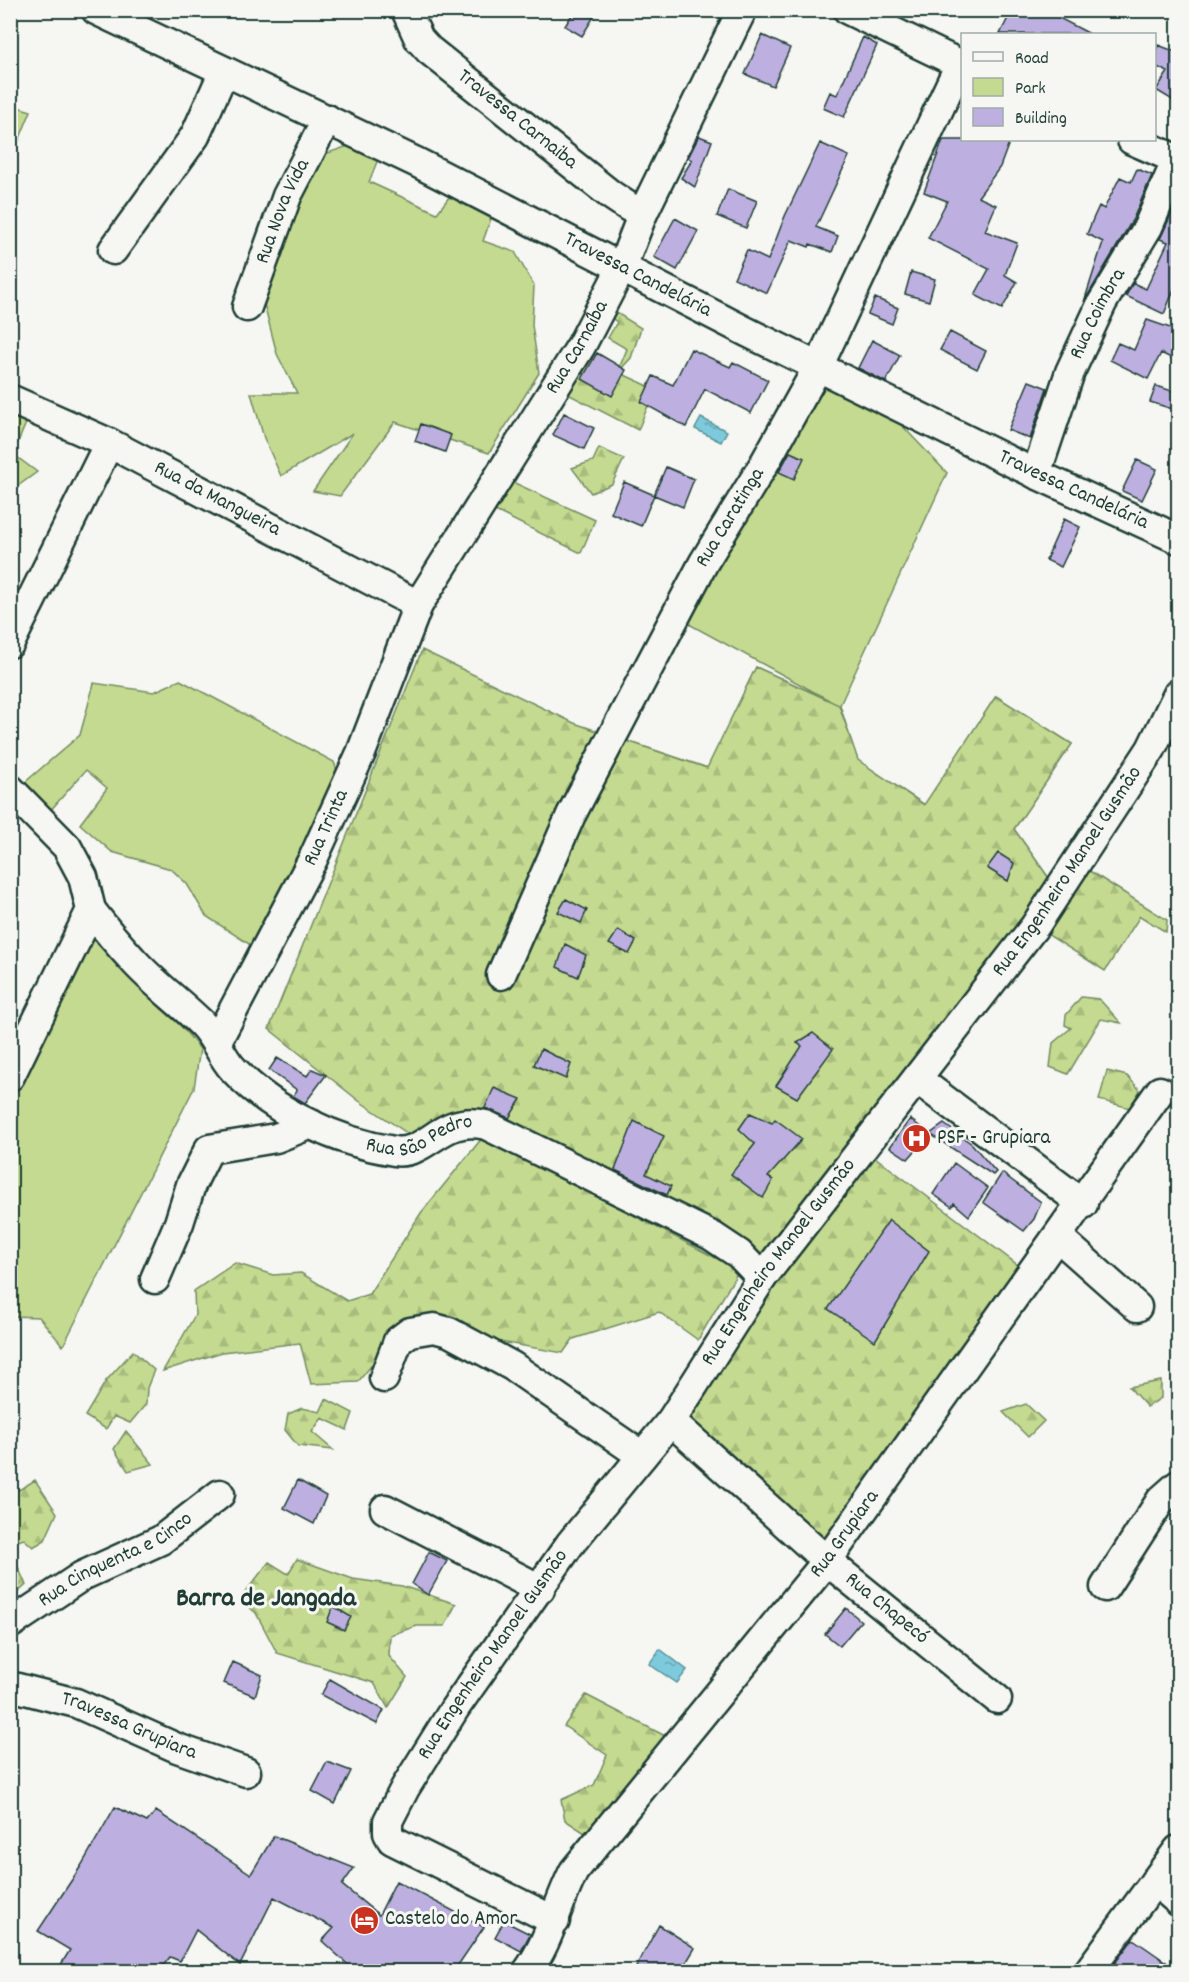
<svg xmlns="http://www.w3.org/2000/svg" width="1189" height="1982" font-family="Dekko,sans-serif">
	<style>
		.green { fill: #c4da90; stroke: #728c62; stroke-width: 1.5 }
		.forest { fill: url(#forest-firs); stroke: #728c62; stroke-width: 1.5 }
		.water { fill: url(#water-ripples); stroke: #589299; stroke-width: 1.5 }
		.building { fill: #bdb0e0; stroke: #1f3d34; stroke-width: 1.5 }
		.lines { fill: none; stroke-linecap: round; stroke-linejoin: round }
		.minor-casing { stroke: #1f3d34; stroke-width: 33 }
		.minor { stroke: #f6f6f2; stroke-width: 28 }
		.labels { text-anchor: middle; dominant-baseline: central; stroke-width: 6; stroke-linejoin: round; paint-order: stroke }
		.street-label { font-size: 21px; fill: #1f3d34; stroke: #f6f6f2 }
		.poi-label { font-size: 21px; fill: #1f3d34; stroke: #f6f6f2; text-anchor: start }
		.district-label { font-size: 27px; font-weight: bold; fill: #1f3d34; stroke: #f6f6f2 }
	</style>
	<defs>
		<pattern id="forest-firs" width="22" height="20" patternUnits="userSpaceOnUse" patternTransform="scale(1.5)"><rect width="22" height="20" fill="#c4da90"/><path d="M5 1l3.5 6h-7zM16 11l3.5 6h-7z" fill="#a8bc7d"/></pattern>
		<pattern id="water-ripples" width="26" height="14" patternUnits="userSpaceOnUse" patternTransform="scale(1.5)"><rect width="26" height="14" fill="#7ecadd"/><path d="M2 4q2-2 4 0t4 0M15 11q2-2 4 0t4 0" fill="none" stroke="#67a5b4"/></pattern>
	</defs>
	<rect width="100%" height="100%" fill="#f6f6f2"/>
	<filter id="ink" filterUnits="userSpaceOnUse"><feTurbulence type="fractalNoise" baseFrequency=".0167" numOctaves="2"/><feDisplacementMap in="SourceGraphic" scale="12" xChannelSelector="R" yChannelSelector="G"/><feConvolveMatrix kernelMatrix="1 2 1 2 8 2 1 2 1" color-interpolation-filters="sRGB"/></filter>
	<g filter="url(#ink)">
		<!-- green -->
		<path class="green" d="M11 105 31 111 11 160 10 105Z
			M357 143 380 154 369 182 437 213 453 192 493 213 483 241 515 252 534 286 532 325 539 373 489 453 395 422 340 496 313 491 353 433 281 476 264 438 251 393H297L277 354 261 292 319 156Z
			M823 380 892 415 947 473 840 705 857 760 925 805 996 696 1072 744 1014 829 1051 881 533 960 636 744 708 768 756 667 829 700 676 617Z
			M11 407 29 416 13 454 37 472 11 491Z
			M180 680 334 762 340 779 255 948 206 916 187 884 171 869 112 852 80 824 107 788 86 770 48 813 24 783 80 735 94 683 154 692Z
			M91 932 167 1009 200 1049 194 1088 63 1346 39 1317 11 1316 10 1099Z"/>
		<!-- forest -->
		<path class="forest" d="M607 307 641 328 631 358 618 372 655 389 638 430 562 391 584 355 613 370 620 366 627 349 608 338 617 322 604 313Z
			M599 448 624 459 612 484 591 493 572 468 593 461Z
			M506 479 595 520 581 553 487 507Z
			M422 650 574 723 707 768 756 667 839 705 858 760 924 805 996 696 1072 744 1014 829 1051 881 1001 971 765 1261 524 1133 410 1135 359 1101 269 1029Z
			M1080 865 1167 920 1166 932 1140 916 1105 971 1039 929Z
			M1081 997 1099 999 1121 1023 1101 1019 1068 1074 1050 1067 1053 1043 1071 1028 1065 1025 1066 1015Z
			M1107 1071 1127 1076 1140 1090 1130 1108 1099 1100Z
			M483 1137 739 1270 698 1340 659 1312 573 1339 563 1353 404 1325 358 1382 311 1384 300 1343 222 1352 163 1371 195 1315 194 1291 235 1263 273 1275 301 1273 347 1301 369 1294 421 1213Z
			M871 1154 1019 1266 825 1548 681 1416 763 1282Z
			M133 1351 154 1370 147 1388 146 1404 130 1423 114 1416 106 1429 85 1416 106 1381Z
			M1161 1381V1398L1147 1407 1129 1387Z
			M326 1399 353 1413 347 1430 322 1418 312 1432 333 1450 298 1446 285 1430 288 1414 302 1408 320 1412Z
			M1026 1404 1044 1421 1028 1437 1003 1412Z
			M126 1431 153 1464 128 1471 114 1449Z
			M10 1480 19 1490 35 1480 57 1513 45 1540 33 1547 24 1539 11 1543Z
			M11 1551 26 1585 11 1599H10Z
			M297 1559 353 1579 402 1586 456 1604 445 1626H417L390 1635 389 1656 407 1677 388 1708 374 1683 277 1653 256 1613 240 1599 269 1562 288 1574Z
			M586 1695 673 1740 591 1837 565 1820 561 1800 594 1785 607 1755 564 1726Z"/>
		<!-- water -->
		<path class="water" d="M701 418 727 431 721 442 695 429Z
			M660 1649 687 1670 677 1683 649 1664Z"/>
		<!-- building -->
		<path class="building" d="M575 10H598L582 36 565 26Z
			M1012 10H1063L1059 18 1090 34H1000Z
			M762 35 790 48 773 86 745 74Z
			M863 37 877 45 844 117 823 108 830 92 837 95Z
			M1158 45 1179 53V104L1156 90 1168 72 1155 66V53Z
			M699 136 712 141 695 187 681 178 692 160 688 158Z
			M943 140H1010L1000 167 978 197 996 205 985 231 1017 243 1005 275 1017 282 1002 309 975 295 989 269 928 238 947 201 924 192Z
			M820 143 849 156 816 227 838 236 832 252 810 244 809 247 791 240 767 293 734 278 747 250 768 260 785 216Z
			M1137 169 1152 175 1133 219 1084 302 1103 242 1087 234 1093 219 1099 206 1104 209 1120 177 1131 182Z
			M728 189 757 201 746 228 717 216Z
			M1177 202 1179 277 1164 314 1126 296 1133 283 1146 289 1168 242 1160 239Z
			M675 218 698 231 677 270 654 257Z
			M911 272 935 279 929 301 905 294Z
			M875 298 898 308 892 324 868 314Z
			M1147 320 1179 331V362L1161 353 1148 379 1110 360 1118 343 1134 350Z
			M950 332 986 351 977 369 940 350Z
			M872 340 900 355 886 382 858 368Z
			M691 349 730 367 733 362 768 380 751 413 705 389 686 427 641 402 653 376 673 385Z
			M597 353 626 370 612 396 582 379Z
			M1029 381 1047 388 1030 439 1008 430Z
			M1156 386 1179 393V411L1150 402Z
			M564 413 594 428 584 449 553 435Z
			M421 424 451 435 445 452 415 441Z
			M790 452 804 458 794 479 779 472Z
			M1137 460 1157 469 1142 500 1122 491Z
			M666 467 694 479 683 507 654 495Z
			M624 482 654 495 641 526 611 513Z
			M1064 519 1080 527 1061 567 1046 560Z
			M998 853 1014 863 1008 881 987 868Z
			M566 899 587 910 581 923 558 912Z
			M618 930 636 941 629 954 609 944Z
			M565 944 586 955 578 977 557 967Z
			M813 1033 833 1049 797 1098 776 1086 802 1046 797 1043Z
			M541 1049 571 1064 566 1079 534 1065Z
			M277 1058 307 1076 312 1069 326 1075 305 1103 293 1096 297 1090 269 1070Z
			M494 1088 521 1099 509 1118 485 1108Z
			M750 1113 772 1123 775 1119 802 1139 768 1177 773 1180 763 1198 731 1174 755 1144 739 1129Z
			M910 1119 930 1134 908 1159 890 1147Z
			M634 1121 664 1136 646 1174 671 1186 667 1195 615 1170Z
			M944 1124 972 1144 996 1172 993 1175 930 1134Z
			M954 1163 988 1188 969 1216 954 1203 952 1207 933 1194Z
			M1002 1173 1041 1202 1034 1219 1024 1231 983 1202Z
			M889 1220 929 1251 875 1341 828 1309Z
			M298 1480 326 1496 314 1524 284 1508Z
			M429 1552 447 1561 428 1595 412 1584Z
			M333 1606 351 1617 344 1630 327 1622Z
			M846 1608 861 1621 840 1646 825 1634Z
			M233 1662 262 1675 255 1696 224 1683Z
			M330 1679 384 1710 377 1724 321 1695Z
			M327 1762 351 1771 335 1804 312 1791Z
			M115 1807 147 1822 156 1811 251 1874 274 1836 354 1868 342 1885 379 1915 396 1881 484 1927 454 1971H355L322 1941 334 1928 274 1897 240 1965 196 1930 180 1961 170 1957 159 1971H57L70 1950 38 1931 81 1866Z
			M504 1921 530 1934 521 1951 495 1937Z
			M659 1925 695 1948 681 1971H634Z
			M1133 1939 1179 1971H1109Z"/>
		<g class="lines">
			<defs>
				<g id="minor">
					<path id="s1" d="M96 10 418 163 747 332 1036 474 1178 539"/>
					<path id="s2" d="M406 10 419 39 429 50 611 195 629 207 643 213"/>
					<path d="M848 10 962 65"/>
					<path d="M1132 140 1178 160"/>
					<path d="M113 250 195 136 224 71"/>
					<path id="s3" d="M247 307 287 196 327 119"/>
					<path id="s4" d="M10 399 109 443 418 605"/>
					<path id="s5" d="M1036 474 1070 372 1102 303 1148 227 1177 159"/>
					<path d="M10 643 109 443"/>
					<path d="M10 789 67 847 83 877 91 910 10 1076"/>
					<path id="s6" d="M91 910C104 927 118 944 132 959 153 983 180 1002 202 1024 215 1037 221 1056 233 1069 273 1112 337 1142 394 1151 428 1156 440 1114 486 1125L712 1236 739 1254 762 1278"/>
					<path id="s7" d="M501 975 571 815 704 562 764 464 818 367 960 64"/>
					<path id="s8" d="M216 1043 313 859 361 753 418 605 581 346 622 267 643 213 742 10"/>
					<path d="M917 1079 1083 1204"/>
					<path d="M1058 1237 1137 1307"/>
					<path d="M155 1279 179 1223 191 1185 209 1149 276 1138 311 1124"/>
					<path d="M384 1378 398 1341 410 1332 434 1328 449 1332 512 1366 642 1456"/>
					<path id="s9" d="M671 1421 827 1561 997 1699"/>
					<path d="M385 1509 540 1589"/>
					<path d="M1105 1587 1161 1500 1178 1485"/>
					<path id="s10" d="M10 1624 82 1576 161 1540 220 1494"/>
					<path id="s11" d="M10 1686 76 1703 177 1748 246 1772"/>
					<path d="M1155 1881 1178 1901"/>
					<path id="s12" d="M555 1921 392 1840 388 1833V1821L405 1788 455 1708 570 1544 671 1421 762 1278 1035 926 1151 749 1178 694"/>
					<path id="s13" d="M527 1972C550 1941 557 1904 574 1871L827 1561 1160 1091"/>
					<path d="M1088 1972 1178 1850"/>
				</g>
			</defs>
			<!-- minor casing -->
			<use href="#minor" class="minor-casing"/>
			<!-- minor -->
			<use href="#minor" class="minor"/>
		</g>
	</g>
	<!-- icons -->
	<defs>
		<symbol id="hospital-disc" viewBox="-11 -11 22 22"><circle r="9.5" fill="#c8321e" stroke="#f6f6f2"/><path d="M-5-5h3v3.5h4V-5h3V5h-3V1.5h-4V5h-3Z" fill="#fff"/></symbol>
		<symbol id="hotel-disc" viewBox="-11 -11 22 22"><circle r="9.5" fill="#c8321e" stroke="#f6f6f2"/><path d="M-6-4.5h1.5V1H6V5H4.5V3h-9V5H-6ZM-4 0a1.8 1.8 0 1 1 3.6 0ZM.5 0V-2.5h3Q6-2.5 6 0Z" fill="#fff"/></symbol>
	</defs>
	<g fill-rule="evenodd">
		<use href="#hospital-disc" x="900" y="1122" width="33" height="33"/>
		<use href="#hotel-disc" x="348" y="1904" width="33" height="33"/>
	</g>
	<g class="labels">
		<!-- street labels -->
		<g class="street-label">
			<text stroke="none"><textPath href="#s2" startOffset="159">Travessa Carnaiba</textPath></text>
			<text stroke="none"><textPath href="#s3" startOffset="102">Rua Nova Vida</textPath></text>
			<text stroke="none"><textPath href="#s1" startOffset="603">Travessa Candelária</textPath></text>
			<text stroke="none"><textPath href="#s5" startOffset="172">Rua Coimbra</textPath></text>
			<text stroke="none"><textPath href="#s8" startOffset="786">Rua Carnaíba</textPath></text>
			<text stroke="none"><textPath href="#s1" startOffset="1089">Travessa Candelária</textPath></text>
			<text stroke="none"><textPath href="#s4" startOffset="230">Rua da Mangueira</textPath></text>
			<text stroke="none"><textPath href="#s7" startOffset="512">Rua Caratinga</textPath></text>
			<text stroke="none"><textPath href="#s8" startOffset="242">Rua Trinta</textPath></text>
			<text stroke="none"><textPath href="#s12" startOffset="1371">Rua Engenheiro Manoel Gusmão</textPath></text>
			<text stroke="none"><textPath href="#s6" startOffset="426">Rua São Pedro</textPath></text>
			<text stroke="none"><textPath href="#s12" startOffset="885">Rua Engenheiro Manoel Gusmão</textPath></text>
			<text stroke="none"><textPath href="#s13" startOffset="544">Rua Grupiara</textPath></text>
			<text stroke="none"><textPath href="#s10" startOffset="124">Rua Cinquenta e Cinco</textPath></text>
			<text stroke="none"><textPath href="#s9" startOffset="286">Rua Chapecó</textPath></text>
			<text stroke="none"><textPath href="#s12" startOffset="399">Rua Engenheiro Manoel Gusmão</textPath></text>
			<text stroke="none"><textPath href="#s11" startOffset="126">Travessa Grupiara</textPath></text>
		</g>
		<!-- poi labels -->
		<g class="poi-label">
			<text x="937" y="1139">PSF - Grupiara</text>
			<text x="385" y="1920">Castelo do Amor</text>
		</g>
		<!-- district labels -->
		<g class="district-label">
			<text x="266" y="1599">Barra de Jangada</text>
		</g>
	</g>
	<!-- margin -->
	<rect width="1189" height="1982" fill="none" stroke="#f6f6f2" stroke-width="36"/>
	<rect x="18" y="18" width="1153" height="1946" fill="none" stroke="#1f3d34" stroke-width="2" filter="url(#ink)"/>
	<!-- legend -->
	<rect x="961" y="33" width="195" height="108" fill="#f6f6f2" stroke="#a0aca6" stroke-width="1.5"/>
	<rect x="973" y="52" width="30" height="9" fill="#f6f6f2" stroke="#a0aca6" stroke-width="1.5"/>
	<text x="1015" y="63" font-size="18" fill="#1f3d34">Road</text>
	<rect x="973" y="78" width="30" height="18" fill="#c4da90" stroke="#a0aca6" stroke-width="1.5"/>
	<text x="1015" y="93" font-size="18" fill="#1f3d34">Park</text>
	<rect x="973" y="108" width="30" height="18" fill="#bdb0e0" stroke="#a0aca6" stroke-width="1.5"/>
	<text x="1015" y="123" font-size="18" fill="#1f3d34">Building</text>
</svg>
